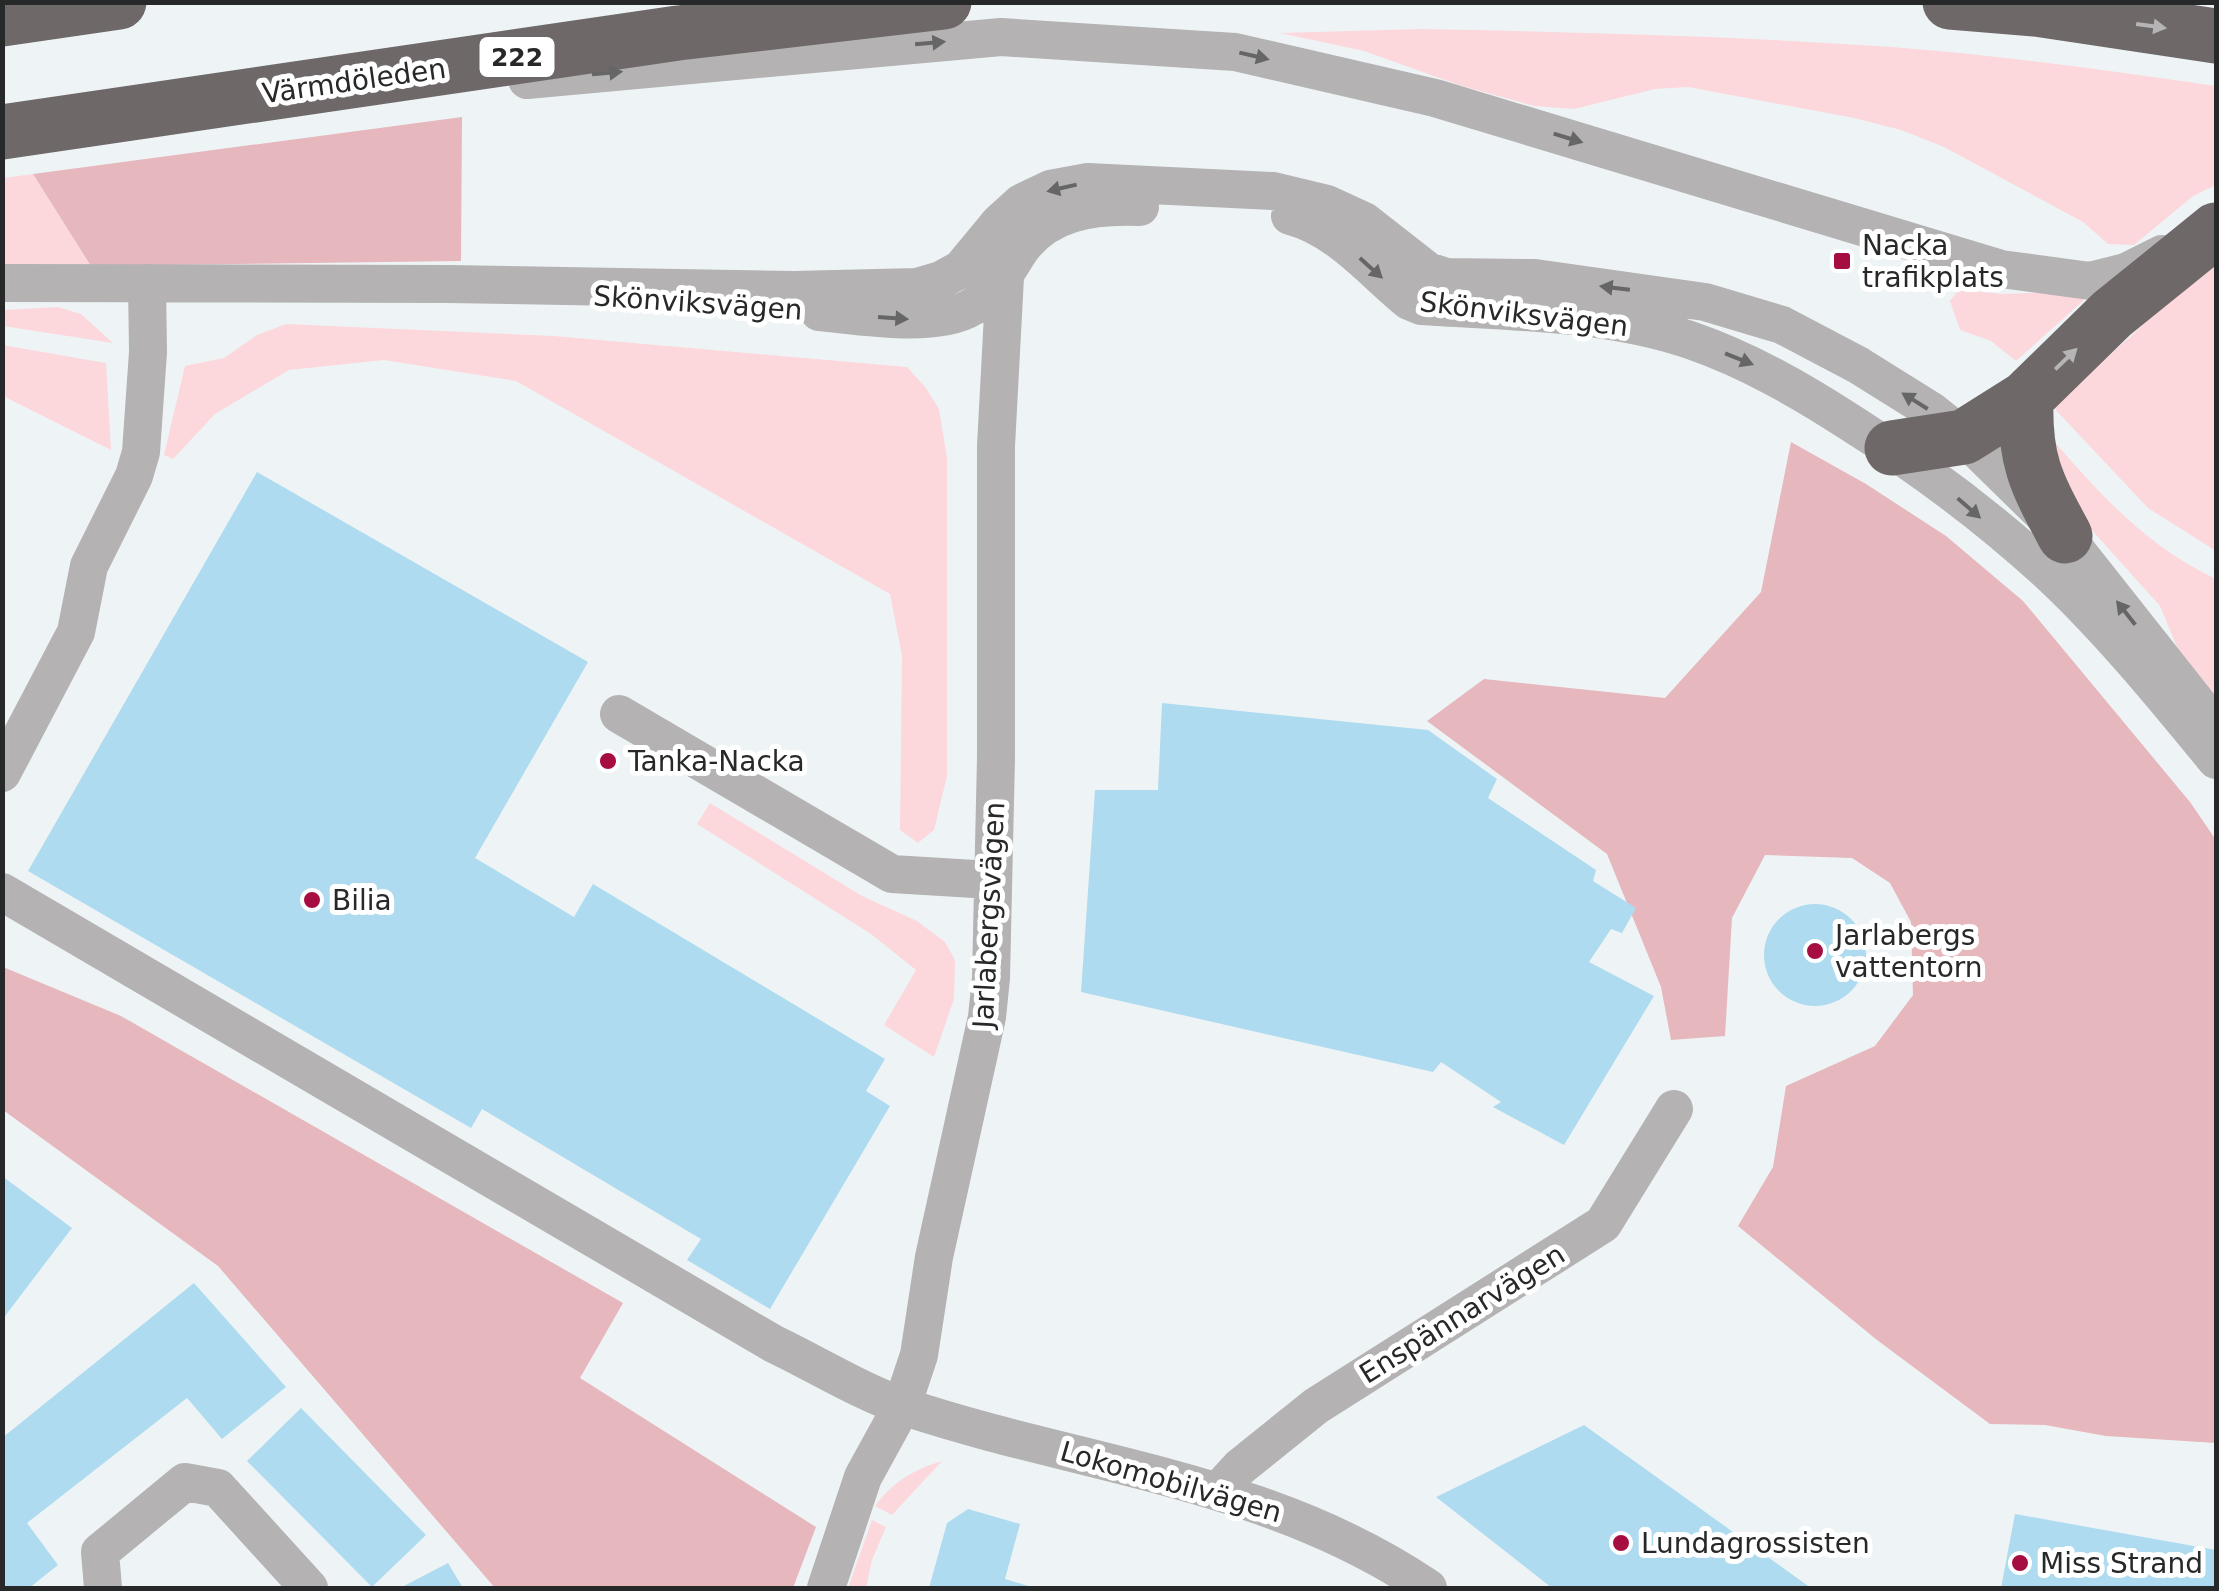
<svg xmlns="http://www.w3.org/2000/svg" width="2219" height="1591" font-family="'DejaVu Sans',sans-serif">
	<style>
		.green { fill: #fcd8dc }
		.forest { fill: #e6b7bc }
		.building { fill: #aedbef }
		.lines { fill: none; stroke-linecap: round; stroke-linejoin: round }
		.minor { stroke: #b4b2b2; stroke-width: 38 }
		.highway { stroke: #6e6869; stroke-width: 55 }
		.oneway { fill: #b6b4b4 }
		.oneway2 { fill: #666667 }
		.poi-dot { fill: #a60e41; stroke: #fff; stroke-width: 4 }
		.labels { text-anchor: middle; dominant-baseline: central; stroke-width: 10; stroke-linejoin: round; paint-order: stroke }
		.shield { fill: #fff; stroke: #676869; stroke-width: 2.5 }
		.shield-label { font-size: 25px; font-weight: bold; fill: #262829 }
		.street-label { font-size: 28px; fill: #262829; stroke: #fff }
		.poi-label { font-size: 28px; fill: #262829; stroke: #fff; text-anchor: start }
	</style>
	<rect width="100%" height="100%" fill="#eef4f6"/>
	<!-- green -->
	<path class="green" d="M1421 29C1578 32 1735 36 1892 47 2000 55 2109 71 2216 86V185L2193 196 2134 245 2108 244 2083 222 1944 147 1901 130 1854 118 1688 87 1655 89 1574 109 1534 106 1459 85 1364 51 1280 33Z
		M33 174 91 266 3 271V178Z
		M2216 254V551L2148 508 2051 405 2130 337Z
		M1959 289 2001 294 2083 291V301L2016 361 1991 341 1960 330 1950 301Z
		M58 307 81 314 113 343 3 326V310Z
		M286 324 554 336 907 367 926 388 939 409 947 458V776L934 830 918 843 900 830 902 656 890 594 516 381 384 360 289 370 215 414 173 459 164 455 185 366 224 358 257 335Z
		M2 345 106 363 111 450 3 396Z
		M2038 423C2093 486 2140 543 2216 579V707L2179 652 2160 606 2063 498Z
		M710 803 862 896 917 921 945 942 955 960 954 999 934 1057 884 1025 916 970 871 934 697 824Z
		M942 1461 892 1515 875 1506C894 1481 913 1470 942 1461Z
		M872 1520 886 1527 872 1560 866 1588H848Z"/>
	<!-- forest -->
	<path class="forest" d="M462 117 461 261 91 266 33 174Z
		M1791 442 1866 484 1946 536 2023 601 2190 802 2216 840V1443L2106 1436 2045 1425 1990 1424 1877 1340 1738 1226 1773 1167 1786 1086 1875 1046 1913 995 1911 922 1890 883 1852 858 1765 855 1732 918 1725 1036 1671 1040 1661 987 1607 854 1427 721 1484 679 1665 698 1761 592Z
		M3 967 121 1016 623 1303 580 1378 816 1527 793 1588H495L218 1266 3 1110Z"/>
	<!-- building -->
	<path class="building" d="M257 472 588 662 475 858 574 917 593 884 885 1059 866 1091 890 1106 770 1309 687 1260 701 1239 482 1109 471 1128 28 871Z
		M1162 703 1428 730 1497 779 1488 798 1596 870 1593 881 1636 908 1622 933 1611 929 1589 962 1654 996 1564 1145 1493 1107 1501 1102 1441 1062 1433 1072 1081 992 1095 790H1158Z
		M1764 955a51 51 0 1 1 102 0a51 51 0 1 1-102 0Z
		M2 1176 72 1228 2 1320Z
		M194 1283 286 1387 222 1439 187 1398 27 1523 58 1565 29 1588H2V1438Z
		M301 1408 426 1535 372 1587 247 1461Z
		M1584 1425 1811 1588H1552L1436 1497Z
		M968 1509 1020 1524 1005 1579 1035 1588H929L947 1523Z
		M2015 1514 2216 1550V1588H2001Z
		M448 1563 463 1588H400Z"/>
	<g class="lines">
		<!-- minor -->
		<path class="minor" d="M527 80 1001 37 1235 52 1435 98 2001 269 2090 281 2126 272 2162 254
			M1290 216C1339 229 1371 270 1409 301L1421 306C1510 312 1604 311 1690 340 1748 360 1800 390 1851 423 1921 467 1989 518 2050 574 2108 628 2166 699 2216 760
			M2 283 447 284 794 290 917 287 941 280 961 269 999 223 1021 203 1050 189 1088 182 1273 191 1327 204 1364 221 1428 271 1446 277 1535 278 1705 302 1782 325 1858 365 1930 410 1964 437 2065 536 2216 727
			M819 312C860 316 936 329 972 307 993 294 1005 275 1017 255 1044 211 1094 205 1140 207
			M619 714 892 874 991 880
			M2 773 76 632 89 566 134 476 141 452 148 352 147 283
			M2 892 774 1344C814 1363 865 1394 905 1407 1083 1466 1269 1480 1428 1588
			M1218 1491 1240 1467 1316 1406 1603 1224 1674 1109
			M103 1588 100 1552 185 1482 218 1488 309 1588
			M826 1588 863 1477 902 1406 919 1355 934 1257 987 1017 991 978 996 757V446L1005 277"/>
		<!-- highway -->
		<path class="highway" d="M1950 2 2035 9 2216 36
			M2 19 119 2
			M2 132 678 33 944 2
			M1892 448 1964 437 2026 398
			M2065 536C2036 482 2024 461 2026 398L2112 314 2216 230"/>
	</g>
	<!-- one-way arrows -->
	<defs><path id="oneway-solid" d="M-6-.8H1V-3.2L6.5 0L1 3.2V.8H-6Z" transform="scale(2.5)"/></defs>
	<g class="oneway">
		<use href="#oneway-solid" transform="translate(2151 26) rotate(8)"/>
		<use href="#oneway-solid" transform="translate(2066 359) rotate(-44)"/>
	</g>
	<g class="oneway2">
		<use href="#oneway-solid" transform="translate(930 43) rotate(-5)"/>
		<use href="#oneway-solid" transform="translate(1254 56) rotate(13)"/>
		<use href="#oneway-solid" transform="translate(607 73) rotate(-5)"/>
		<use href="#oneway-solid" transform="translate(1568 138) rotate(17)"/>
		<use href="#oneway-solid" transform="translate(1062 188) rotate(167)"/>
		<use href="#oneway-solid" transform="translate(1371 268) rotate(42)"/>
		<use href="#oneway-solid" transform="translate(1615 288) rotate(-173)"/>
		<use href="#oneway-solid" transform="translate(893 318) rotate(4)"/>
		<use href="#oneway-solid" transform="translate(1739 359) rotate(22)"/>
		<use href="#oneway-solid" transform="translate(1915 401) rotate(-148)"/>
		<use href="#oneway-solid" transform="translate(1969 508) rotate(41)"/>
		<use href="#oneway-solid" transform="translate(2126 613) rotate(-128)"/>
	</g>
	<!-- markers -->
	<g class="poi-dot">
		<rect x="1832" y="251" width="20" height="20" rx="5"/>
		<circle cx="608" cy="761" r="10"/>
		<circle cx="312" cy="900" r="10"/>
		<circle cx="1815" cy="951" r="10"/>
		<circle cx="1621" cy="1543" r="10"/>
		<circle cx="2020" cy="1563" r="10"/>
	</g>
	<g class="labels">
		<!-- shield labels -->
		<rect class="shield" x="479.5" y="37" width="75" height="40" rx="8"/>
		<g class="shield-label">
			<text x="517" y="57">222</text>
		</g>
		<!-- street labels -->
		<g class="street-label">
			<text transform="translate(354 81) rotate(-8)">Värmdöleden</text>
			<text transform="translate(698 303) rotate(4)">Skönviksvägen</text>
			<text transform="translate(1524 314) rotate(7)">Skönviksvägen</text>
			<text transform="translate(989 915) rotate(-87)">Jarlabergsvägen</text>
			<text transform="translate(1462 1314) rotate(-32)">Enspännarvägen</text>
			<text transform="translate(1171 1482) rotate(16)">Lokomobilvägen</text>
		</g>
		<!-- poi labels -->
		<g class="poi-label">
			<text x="1862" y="245">Nacka<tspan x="1862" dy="32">trafikplats</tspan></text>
			<text x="628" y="761">Tanka-Nacka</text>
			<text x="332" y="900">Bilia</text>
			<text x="1835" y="935">Jarlabergs<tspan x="1835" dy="32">vattentorn</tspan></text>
			<text x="1641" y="1543">Lundagrossisten</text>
			<text x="2040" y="1563">Miss Strand</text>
		</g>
	</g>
	<!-- border -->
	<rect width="2219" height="1591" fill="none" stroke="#262829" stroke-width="10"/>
</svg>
